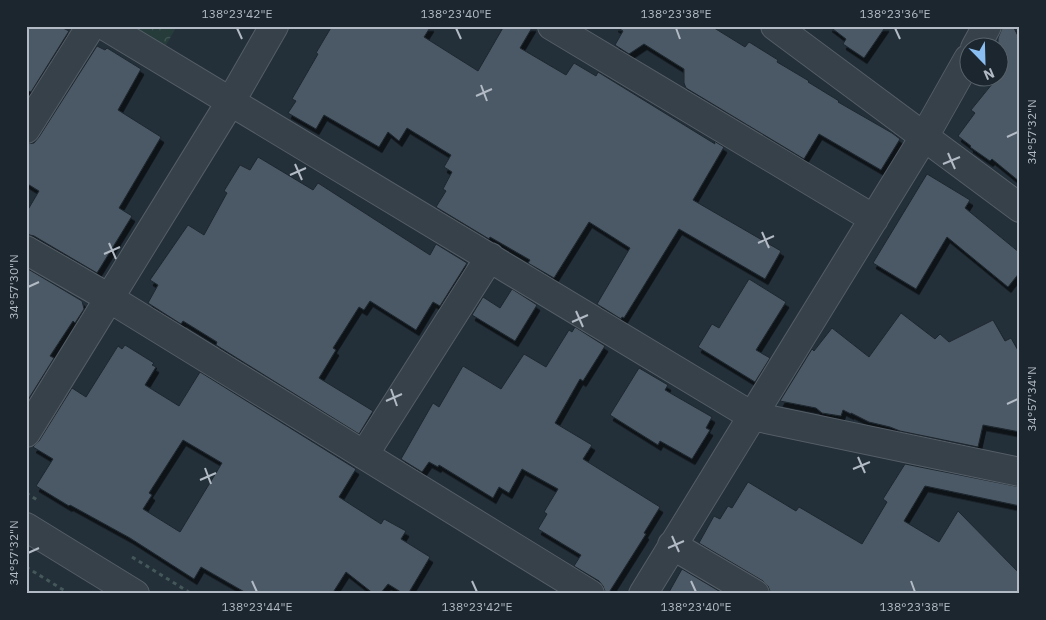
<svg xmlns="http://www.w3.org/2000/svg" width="1046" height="620" font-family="'IBM Plex Sans',sans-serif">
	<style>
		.park { fill: url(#park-crowns) }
		.building { fill: #4c5965; stroke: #1e2830; fill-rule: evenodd; filter: url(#shadow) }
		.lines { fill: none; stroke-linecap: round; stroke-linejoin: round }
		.minor-casing { stroke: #555e67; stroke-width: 30 }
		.path { stroke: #455859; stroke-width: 3; stroke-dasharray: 4 4; stroke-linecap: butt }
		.minor { stroke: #37414a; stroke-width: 28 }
		.ticks { fill: none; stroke: #b2bbc5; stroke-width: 2 }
		.neatline { fill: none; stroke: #b2bbc5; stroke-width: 2 }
		.ticks-label { font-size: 12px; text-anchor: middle; fill: #b2bbc5 }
	</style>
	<defs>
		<pattern id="park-crowns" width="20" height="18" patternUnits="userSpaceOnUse" patternTransform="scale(1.25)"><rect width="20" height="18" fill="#263c3b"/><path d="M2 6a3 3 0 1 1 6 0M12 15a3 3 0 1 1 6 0" fill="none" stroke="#435656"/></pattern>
		<filter id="shadow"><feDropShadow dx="3" dy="5.5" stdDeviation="0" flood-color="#0009"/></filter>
	</defs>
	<rect width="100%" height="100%" fill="#232f39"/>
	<!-- park -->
	<path class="park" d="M136 26H177L162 52 132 34Z"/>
	<!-- building -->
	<path class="building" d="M26 26H59L69 31 31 92 26 90Z
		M332 26H431L424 37 478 71 504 26H533L520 48 566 75 574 63 596 76 598 72 715 144 714 141 724 147 693 200 781 251 765 279 679 229 624 318 622 317 621 319 597 304 630 248 589 222 554 278 528 263 530 260 490 237 489 239 436 207 446 191 443 189 452 172 444 167 451 155 407 128 399 141 388 132 379 147 324 115 316 129 288 113 296 101 292 99 318 54 316 53Z
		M615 26H711L745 47 749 42 778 60 777 62 809 81 808 82 839 101 838 102 892 133 900 139 881 170 819 134 804 159 686 88 684 83V69L644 44 629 54 615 45 623 31Z
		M829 26H886L864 58 843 44 846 39Z
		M1003 26H1013L1020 40V182L992 159 990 161 970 147 971 146 958 136 975 113 971 110 997 78H998V38Z
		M97 46 105 50 107 48 141 69 118 110 161 137 119 208 132 216 97 273 34 236 26 234V213L39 191 26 183V144L34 143 39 137Z
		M258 157 313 190 318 183 430 255 436 244 467 263 440 306 433 302 416 330 370 301 364 310 359 307 333 348 336 350 319 378 373 411 359 434 216 345 217 342 183 321 181 324 148 303 158 285 150 280 188 225 204 235 227 193 224 191 240 165 250 170Z
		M927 174 970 200 965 208 1020 253V272L1008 287 947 237 916 289 873 263Z
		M28 269 82 301 84 309 75 323 73 321 50 356 54 358 26 403V271Z
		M749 279 786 302 756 350 770 358 755 382 698 347 712 324 719 328Z
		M512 289 537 305 515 341 472 315 483 297 500 308Z
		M901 313 935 339 940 334 949 342 993 320 1005 341 1011 338 1020 354V432L983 425 978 447 900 431 890 427 869 422 851 413V414L843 410 841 416 822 413 816 408 780 401 812 349 814 351 832 328 869 357Z
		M575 327 605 346 583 381 580 379 555 423 592 445 583 459 660 507 644 533 646 534 608 594H606L603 586 599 581 574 566 581 555 538 529 547 514 544 512 558 489 522 469 509 493 499 487 493 498 439 465 438 467 429 462 422 472 401 459 433 403 439 407 463 366 501 389 524 354 546 367 569 330 572 332Z
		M125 345 154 363 152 365 156 367 145 385 179 406 200 372 356 469 339 497 381 524 384 519 406 531 401 539 430 557 408 594H404L388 584 380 594H374L346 572 332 594H248L201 567 194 579 130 538 70 505 69 506 36 486 53 459 33 447 39 441 72 388 86 397 118 346 122 349ZM183 440 222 463 180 532 143 509 152 495 149 493Z
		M639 368 668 385 665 390 712 417 706 428 710 430 692 459 660 441 658 445 610 415Z
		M905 464 1020 487V506L925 486 904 521 939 542 958 511 1020 574V594H771L768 586 763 581 699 543 714 516 720 519 728 506 732 508 748 482 796 511 799 507 862 544 887 502 883 499Z
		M682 569 724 594H668Z"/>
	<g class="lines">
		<defs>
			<path id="minor" d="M105 26 752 416 1020 472
				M552 26 874 219
				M775 26 1020 208
				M975 48 987 26
				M26 129 91 26
				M26 250 109 298 590 594
				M26 433 231 101 274 26
				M364 455 490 257
				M26 527 135 594
				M672 545 755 594
				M643 594 924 137 968 59"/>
		</defs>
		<!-- minor casing -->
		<use href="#minor" class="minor-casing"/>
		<!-- path -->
		<path class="path" d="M26 493 39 501
			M132 557 192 594
			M26 567 70 594"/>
		<!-- minor -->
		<use href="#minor" class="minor"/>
	</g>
	<!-- ticks -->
	<path class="ticks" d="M237 28 242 39M456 28 461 39M676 28 680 39M895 28 900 39M481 85 487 101M476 96 492 89M1007 137 1018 132M948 153 955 169M295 164 302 180M943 164 960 157M290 175 306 168M762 232 769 248M109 243 116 259M758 243 774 236M104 254 120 247M28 287 39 282M576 311 583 327M572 322 588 315M391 389 397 406M386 401 402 394M1007 404 1018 399M858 457 865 473M205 468 211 484M853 469 870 462M200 480 216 473M672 536 679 552M668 548 684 541M28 553 39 548M252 581 257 592M472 581 477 592M691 581 696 592M911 581 915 592"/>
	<!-- border -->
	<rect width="1046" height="620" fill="none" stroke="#1c262e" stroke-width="55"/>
	<!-- north arrow -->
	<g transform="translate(984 62) rotate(157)"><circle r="24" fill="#1c262e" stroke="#58626a"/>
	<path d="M0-4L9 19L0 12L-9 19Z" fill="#8abef2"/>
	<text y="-8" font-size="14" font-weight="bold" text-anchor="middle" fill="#b2bbc5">N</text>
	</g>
	<rect x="28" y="28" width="990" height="564" class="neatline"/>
	<g class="ticks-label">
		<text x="237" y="18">138°23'42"E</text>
		<text x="456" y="18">138°23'40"E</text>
		<text x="676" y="18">138°23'38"E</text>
		<text x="895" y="18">138°23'36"E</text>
		<text transform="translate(1032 132) rotate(-90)" y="4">34°57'32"N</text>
		<text transform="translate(14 287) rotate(-90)" y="4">34°57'30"N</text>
		<text transform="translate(1032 399) rotate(-90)" y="4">34°57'34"N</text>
		<text transform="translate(14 553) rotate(-90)" y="4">34°57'32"N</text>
		<text x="257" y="611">138°23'44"E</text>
		<text x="477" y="611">138°23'42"E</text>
		<text x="696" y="611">138°23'40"E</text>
		<text x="915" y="611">138°23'38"E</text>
	</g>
</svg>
